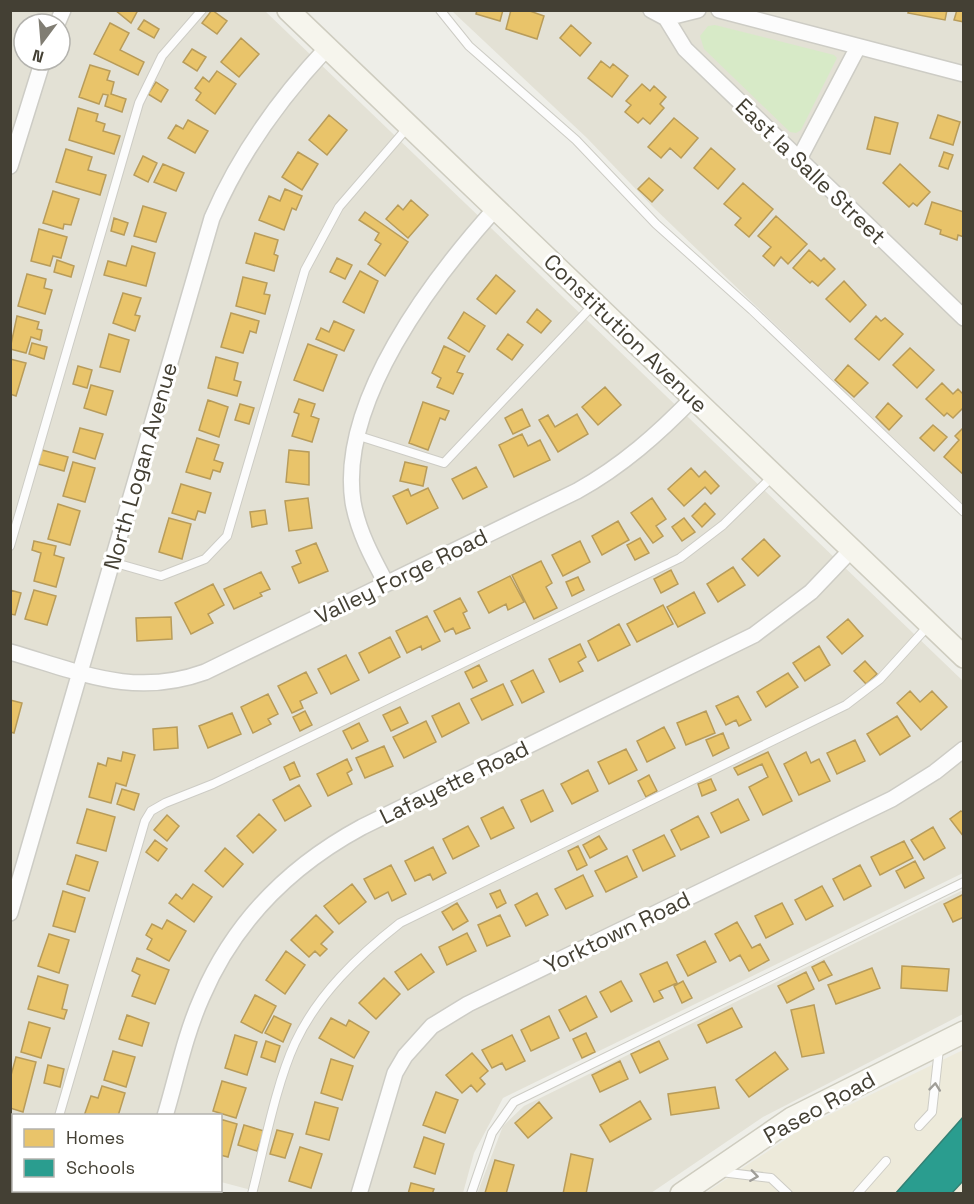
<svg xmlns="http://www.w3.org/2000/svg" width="974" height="1204" font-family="'Space Grotesk',sans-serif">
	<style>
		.residential { fill: #e3e1d5; fill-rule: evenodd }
		.education { fill: #edeada }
		.green { fill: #d7eac7 }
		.homes { fill: #e9c46a; stroke: #b89c5a; stroke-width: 1.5 }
		.schools { fill: #2a9d8f; stroke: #328174; stroke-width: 1.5 }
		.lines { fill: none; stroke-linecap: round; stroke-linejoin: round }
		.lane-casing { stroke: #cdccc5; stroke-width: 10 }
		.street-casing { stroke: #cdccc5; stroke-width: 18 }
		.secondary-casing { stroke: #ceccbf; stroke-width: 24 }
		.lane { stroke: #fcfcfc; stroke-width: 8 }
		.street { stroke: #fcfcfc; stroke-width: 15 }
		.secondary { stroke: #f6f5ed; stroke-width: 21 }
		.oneway { stroke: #a09e98 }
		.labels { text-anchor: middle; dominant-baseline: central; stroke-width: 6; stroke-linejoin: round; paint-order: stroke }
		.street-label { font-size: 22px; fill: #444034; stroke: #fff }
	</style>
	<rect width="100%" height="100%" fill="#eeeee8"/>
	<!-- residential -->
	<path class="residential" d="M10 11H265L963 681V873L503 1098 474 1153 463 1193H263L221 1182 220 1116H14L13 1124 11 1123ZM24 24H60V60H24Z
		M452 11H963V505L652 206 587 138Z
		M963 890V1014L763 1117 651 1193 477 1194 503 1126 524 1106Z"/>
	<!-- education -->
	<path class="education" d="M963 1050V1193L704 1194 804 1127Z"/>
	<!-- green -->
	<path class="green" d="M715 25 834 55 837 58 801 130 796 133 790 132 704 49 700 36 708 26Z"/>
	<!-- homes -->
	<path class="homes" d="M115 10H138L131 23Z
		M212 10 227 21 217 34 202 23Z
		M477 10H503L500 21 476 14Z
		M511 10H527L544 16 537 39 506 29Z
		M909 10H947L945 20 908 13Z
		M957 10H964V22L954 20Z
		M144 20 159 29 154 38 138 29Z
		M110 23 129 33 120 50 144 62 138 75 94 54Z
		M571 25 591 43 580 56 560 38Z
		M241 38 259 54 239 77 221 62Z
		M192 49 206 57 197 71 183 62Z
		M601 61 610 68 613 64 628 76 612 97 588 78Z
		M90 65 110 71 107 80 114 82 111 94 126 99 122 112 105 106 108 95 103 94 99 104 79 97Z
		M217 71 236 84 215 114 196 100 201 93 195 88 203 77 209 82Z
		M156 82 168 90 161 102 148 94Z
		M642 84 650 91 654 86 666 97 660 104 664 108 650 124 643 118 638 123 625 112 631 105 626 101Z
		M78 108 98 114 96 121 105 124 103 131 120 136 114 154 69 140Z
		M329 115 347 130 327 155 309 140Z
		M938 115 960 122 953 145 930 138Z
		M875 117 898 123 890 154 867 149Z
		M674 118 698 138 681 158 670 148 661 158 648 147Z
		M188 120 208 131 195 153 168 138 176 125 183 129Z
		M711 148 735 169 718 189 694 168Z
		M66 149 92 157 88 170 106 175 100 195 56 182Z
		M298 152 318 164 302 190 282 177Z
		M944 152 953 155 948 169 939 166Z
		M143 156 157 163 148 182 134 175Z
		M163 164 184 173 176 191 154 182Z
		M900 164 930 192 917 206 913 203 909 207 883 183Z
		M649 178 663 190 652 202 638 189Z
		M743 183 773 209 749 237 735 225 741 218 724 204Z
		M285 189 302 196 296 210 292 208 284 230 259 220 269 196 280 201Z
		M53 191 79 199 71 225 64 224 63 229 43 223Z
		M411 200 428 215 408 238 386 219 398 205 403 210Z
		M932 202 964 212V237L958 235 957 240 940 234 941 230 925 224Z
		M143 206 166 213 156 242 134 236Z
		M365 212 408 242 385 276 368 264 381 244 375 240 379 233 359 220Z
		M776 216 807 244 788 264 781 257 774 266 763 256 771 247 758 236Z
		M114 218 128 223 124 235 111 231Z
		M39 229 67 237 61 258 53 256 50 266 31 261Z
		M255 233 278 240 274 254 278 256 274 271 246 263Z
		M132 246 155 253 146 286 104 275 108 261 126 266Z
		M809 250 821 261 824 258 835 269 818 286 812 281 810 283 793 268Z
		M337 258 352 265 345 279 330 272Z
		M57 260 74 266 71 277 54 272Z
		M360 271 378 281 364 313 343 302Z
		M27 274 46 279 44 288 52 290 45 314 18 306Z
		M496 275 515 291 496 314 477 299Z
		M243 277 267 283 264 294 270 295 265 314 236 306Z
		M844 281 866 305 850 322 826 299Z
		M123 293 141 298 135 315 140 316 135 331 113 323Z
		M537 309 551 321 541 333 527 322Z
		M464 312 485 326 469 352 448 338Z
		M231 313 259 321 256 333 250 331 243 353 221 347Z
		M17 316 39 322 37 329 42 330 40 340 31 337 26 353 10 349Z
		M876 316 881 321 885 318 903 334 879 360 855 339Z
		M334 321 354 330 344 351 316 339 321 328 329 332Z
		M109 334 129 340 120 372 100 367Z
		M508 334 523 345 512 360 497 349Z
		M32 343 47 347 44 359 29 354Z
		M308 344 337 355 323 391 294 380Z
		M444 346 465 356 457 372 463 374 453 394 437 387 441 378 432 373Z
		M910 348 934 370 917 388 893 365Z
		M216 357 238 363 234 380 241 382 237 396 208 388Z
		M10 359 26 363 16 396 10 394Z
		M848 365 868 383 854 397 835 380Z
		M78 366 92 370 87 388 73 384Z
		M942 383 953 394 958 389 964 395V407L953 418 947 413 944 416 926 399Z
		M91 385 113 391 106 415 84 408Z
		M605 387 621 405 598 425 582 407Z
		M299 399 315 404 311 416 319 419 312 442 292 436 299 414 294 412Z
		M208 400 228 407 219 437 199 430Z
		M423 402 449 411 445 420 440 418 428 450 409 443Z
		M888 403 902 416 889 430 876 417Z
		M240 404 254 408 249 424 235 420Z
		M522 409 530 426 513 434 505 418Z
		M577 414 588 434 558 452 539 420 548 415 555 427Z
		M933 425 947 437 934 451 920 438Z
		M964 427V475L944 457 959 440 955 436Z
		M80 428 103 434 95 459 73 452Z
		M522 434 528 446 540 440 550 460 514 477 499 445Z
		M197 438 219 445 214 460 223 463 220 472 213 470 210 479 186 472Z
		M42 450 68 457 64 471 38 464Z
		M289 450 309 452V485L286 482Z
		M73 462 95 468 85 502 63 496Z
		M405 462 427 467 423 486 400 481Z
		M476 467 487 487 463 499 452 479Z
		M691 468 699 477 705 471 719 486 711 494 705 487 684 506 668 489Z
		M181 484 211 493 205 513 198 511 195 520 172 513Z
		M428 488 438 508 407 524 393 496 408 489 411 496Z
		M308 498 312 528 289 531 285 501Z
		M652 498 666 519 656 526 663 536 653 543 631 513Z
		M705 503 715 514 702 527 692 516Z
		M58 504 80 511 70 545 48 539Z
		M265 510 267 524 252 527 250 512Z
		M169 518 191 524 182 559 159 552Z
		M684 518 695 532 682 541 672 527Z
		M618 521 629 540 602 555 592 536Z
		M640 538 649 553 635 560 627 545Z
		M764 539 780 556 758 576 742 559Z
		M34 541 56 546 54 555 64 558 56 587 34 581 41 553 32 550Z
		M580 541 590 562 563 576 552 555Z
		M316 543 328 571 299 583 292 567 301 563 296 551Z
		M541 561 552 583 546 587 557 608 534 619 512 575Z
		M733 567 745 585 718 602 707 584Z
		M671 570 678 584 661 593 654 579Z
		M261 572 270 589 260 593 262 596 234 609 224 589Z
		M510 576 524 602 508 610 506 604 489 613 478 592Z
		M578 577 584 590 572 596 566 582Z
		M213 584 224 605 208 614 213 623 191 634 175 603Z
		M10 590 21 593 15 615 10 614Z
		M34 590 56 596 47 625 25 619Z
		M694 592 705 613 678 627 667 607Z
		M460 598 467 611 463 613 470 628 456 634 453 628 445 632 434 611Z
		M663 605 673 624 637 642 627 624Z
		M427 616 440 641 422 650 421 646 407 653 396 631Z
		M171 617 172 639 137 641 136 618Z
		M848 619 863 636 842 654 827 637Z
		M619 624 630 645 598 661 588 641Z
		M390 637 400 657 369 673 359 653Z
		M580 644 586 657 578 662 583 671 560 682 549 659Z
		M819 646 830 665 805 681 793 663Z
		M346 655 359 680 331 694 318 669Z
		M865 661 877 674 866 684 854 671Z
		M479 665 487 681 473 688 465 672Z
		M533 670 544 692 522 703 511 681Z
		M306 672 317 693 300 701 303 708 292 713 278 686Z
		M788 673 798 687 766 707 757 692Z
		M503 684 513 705 482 720 471 699Z
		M910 691 920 702 932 691 947 707 921 730 897 703Z
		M268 694 278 714 268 719 271 724 253 733 241 707Z
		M738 696 751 720 739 726 736 720 726 725 716 706Z
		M10 700 22 703 14 733 10 732Z
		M459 703 469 723 442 737 432 716Z
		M400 707 408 723 391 731 383 715Z
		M305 711 312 725 300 731 293 717Z
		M706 711 715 733 686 745 677 723Z
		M232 713 241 734 208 748 199 726Z
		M897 716 910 736 880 755 867 734Z
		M426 721 436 742 404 758 393 737Z
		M359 723 368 741 352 749 343 731Z
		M177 727 178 748 154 750 153 729Z
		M664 727 675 748 647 762 637 741Z
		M723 733 729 748 713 756 706 740Z
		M855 740 865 761 837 774 827 753Z
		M384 746 393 766 365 778 356 758Z
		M626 749 637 770 609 784 598 762Z
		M123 752 135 755 126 786 116 783 111 803 89 797 98 763 106 766 108 758 121 761Z
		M768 752 792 801 763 815 749 787 768 777 762 764 738 775 734 768Z
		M806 752 811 763 819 759 830 781 799 795 784 764Z
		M347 759 352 770 347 773 352 784 328 796 317 774Z
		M294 762 300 776 290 780 284 767Z
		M588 770 598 791 572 804 561 784Z
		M649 775 657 791 646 797 638 781Z
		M711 779 716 790 702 796 698 784Z
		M299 785 311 806 285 821 273 800Z
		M122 789 139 794 134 810 117 804Z
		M543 790 553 811 531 822 521 800Z
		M738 799 749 820 721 833 711 813Z
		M503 807 514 828 491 839 481 818Z
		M87 809 115 817 106 851 77 843Z
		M961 811 964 813V837L950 819Z
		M259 814 276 830 253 853 237 836Z
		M167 815 179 826 167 841 154 830Z
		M698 816 709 837 681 850 671 830Z
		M468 826 479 846 453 859 443 839Z
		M933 827 945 848 924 860 911 840Z
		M664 835 675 856 643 871 633 850Z
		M599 836 607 849 590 858 583 845Z
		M155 840 167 849 158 861 146 852Z
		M904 841 913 858 880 875 871 857Z
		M578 846 587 865 577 870 568 851Z
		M433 847 446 873 433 880 430 874 415 881 405 861Z
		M225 848 243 864 223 887 205 871Z
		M76 855 98 862 89 891 67 884Z
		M627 856 637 877 606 892 595 871Z
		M915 861 924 878 905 888 896 871Z
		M391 865 406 894 392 901 388 892 375 899 364 879Z
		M860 865 871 886 844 900 833 879Z
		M583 875 593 896 566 909 555 889Z
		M193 884 212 897 194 922 169 903 176 894 182 899Z
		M352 884 366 902 339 924 324 906Z
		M822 886 833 906 806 920 795 900Z
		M500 890 506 903 497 908 490 894Z
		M63 891 85 898 75 932 53 926Z
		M537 893 548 915 526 926 515 905Z
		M964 894V917L953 922 944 904Z
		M457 903 468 921 453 930 442 912Z
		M782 903 793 924 766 938 755 916Z
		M316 915 333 932 321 944 327 949 320 956 315 951 309 957 291 940Z
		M500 915 510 936 487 946 478 925Z
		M167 920 186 931 169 961 147 949 152 939 146 935 152 924 162 929Z
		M737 922 752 948 760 944 769 960 749 971 740 955 730 961 715 934Z
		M467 933 476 951 447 965 439 947Z
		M49 934 69 940 59 973 38 966Z
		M705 941 716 962 688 976 677 955Z
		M286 951 305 965 285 994 266 980Z
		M421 954 434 972 408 990 395 972Z
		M137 958 169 970 155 1004 132 996 140 975 132 971Z
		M824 961 832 975 819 981 812 967Z
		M667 962 677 983 659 991 663 998 654 1002 640 974Z
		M902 966 949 969 947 991 901 988Z
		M872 968 880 988 836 1004 828 985Z
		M806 972 814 989 787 1003 778 986Z
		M38 976 68 985 62 1009 67 1010 64 1019 28 1009Z
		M384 978 400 994 376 1019 359 1003Z
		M621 981 632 1001 611 1012 600 992Z
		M683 981 692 998 682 1003 674 986Z
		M255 995 276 1006 262 1033 241 1022Z
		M586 996 597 1017 570 1031 559 1010Z
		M814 1005 824 1053 802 1057 791 1010Z
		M732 1008 742 1027 707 1043 698 1025Z
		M127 1015 149 1023 142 1046 119 1039Z
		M274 1016 291 1024 283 1042 265 1033Z
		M549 1016 559 1038 531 1051 521 1030Z
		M331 1018 346 1026 349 1020 369 1032 354 1058 319 1038Z
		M29 1022 50 1028 41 1058 21 1052Z
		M586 1033 595 1052 582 1058 573 1039Z
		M235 1035 257 1042 247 1075 225 1068Z
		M512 1035 525 1061 506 1070 502 1063 492 1068 482 1050Z
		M266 1041 280 1046 275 1062 261 1057Z
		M659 1041 668 1059 640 1073 631 1054Z
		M113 1051 135 1057 126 1087 104 1080Z
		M775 1052 788 1069 749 1097 736 1080Z
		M472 1053 488 1071 480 1078 485 1084 477 1092 471 1085 462 1093 446 1075Z
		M16 1057 36 1062 23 1112 10 1108V1079Z
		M331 1059 353 1066 342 1100 321 1093Z
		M620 1061 628 1079 600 1092 592 1075Z
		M48 1065 64 1069 60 1087 44 1083Z
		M222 1081 246 1088 236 1118 213 1111Z
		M102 1086 125 1093 118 1116H84L91 1096 98 1098Z
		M715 1087 719 1108 671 1115 668 1094Z
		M436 1092 458 1100 445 1133 423 1125Z
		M640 1101 651 1119 610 1142 600 1125Z
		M315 1102 338 1108 329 1140 306 1134Z
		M539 1102 552 1118 528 1138 515 1123Z
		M220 1119 237 1124 228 1157 220 1155Z
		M244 1125 264 1131 257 1151 238 1145Z
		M277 1130 293 1134 285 1158 270 1154Z
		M424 1137 444 1144 435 1174 414 1167Z
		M300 1147 322 1154 311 1188 289 1181Z
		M571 1154 593 1159 586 1194H563Z
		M495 1160 514 1165 506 1194 485 1193Z
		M411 1183 434 1189 432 1194H408Z"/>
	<!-- schools -->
	<path class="schools" d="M964 1116V1180L951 1194H895Z"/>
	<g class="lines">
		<defs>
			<path id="lane" d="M440 10 469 46 576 140 656 224 752 310 964 512
				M359 436 444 463 594 304
				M10 546 139 103 162 56 202 10
				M112 562 161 576 205 559 227 536 305 270 339 207 408 127
				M59 1116 145 821 151 811 165 803 213 784 680 558 723 525 773 476
				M919 1126 932 1112 939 1049
				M721 1172 771 1178 788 1194
				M159 1194 160 1190
				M252 1194C264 1148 276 1084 295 1043 318 994 358 956 400 923L846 705 880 679 929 625
				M471 1194 492 1133 514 1102 964 882
				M857 1194 886 1161"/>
			<path id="street" d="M651 10 666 18 698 10
				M719 10 964 74
				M666 18 685 49 964 318
				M57 24 63 10
				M799 159 858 47
				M10 166 43 60
				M386 583C372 557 358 531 353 502 338 402 433 278 495 209
				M10 652C80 672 133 698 205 672L577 491C622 466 658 434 694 397
				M10 913 212 218C240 153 279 99 327 48
				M165 1116C177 1076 185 1035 202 997 234 922 290 866 362 827L754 635 811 592 852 549
				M359 1194 395 1073 405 1056 432 1026 468 1004 892 799 935 772 964 749"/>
			<path id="secondary" d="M288 10 964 657
				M10 1144 14 1145
				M172 1190 182 1194
				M681 1194 792 1118 964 1032"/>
		</defs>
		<!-- lane casing -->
		<use href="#lane" class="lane-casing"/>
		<!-- street casing -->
		<use href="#street" class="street-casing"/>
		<!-- secondary casing -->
		<use href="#secondary" class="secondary-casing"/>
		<!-- lane -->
		<use href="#lane" class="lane"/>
		<!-- street -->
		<use href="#street" class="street"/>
		<!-- secondary -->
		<use href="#secondary" class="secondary"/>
	</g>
	<!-- one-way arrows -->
	<defs><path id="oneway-chevron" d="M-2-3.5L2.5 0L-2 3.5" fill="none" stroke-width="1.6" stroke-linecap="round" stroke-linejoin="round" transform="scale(1.5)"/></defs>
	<g class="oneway">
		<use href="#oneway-chevron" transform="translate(935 1087) rotate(-84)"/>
		<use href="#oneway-chevron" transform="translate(754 1176) rotate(8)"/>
	</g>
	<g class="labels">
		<!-- street labels -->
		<g class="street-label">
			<text transform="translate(811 171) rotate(44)">East la Salle Street</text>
			<text transform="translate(626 333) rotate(44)">Constitution Avenue</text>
			<text transform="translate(140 466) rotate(-74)">North Logan Avenue</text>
			<text transform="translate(401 576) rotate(-26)">Valley Forge Road</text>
			<text transform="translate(454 782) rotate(-26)">Lafayette Road</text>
			<text transform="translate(617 932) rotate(-26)">Yorktown Road</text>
			<text transform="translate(819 1107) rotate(-29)">Paseo Road</text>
		</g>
	</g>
	<!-- border -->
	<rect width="974" height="1204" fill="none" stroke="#444034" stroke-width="24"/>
	<!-- legend -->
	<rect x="12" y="1114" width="210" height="78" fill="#ffffff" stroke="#b4b3ae" stroke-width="1.5"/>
	<rect x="24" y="1129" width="30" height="18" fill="#e9c46a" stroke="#b4b3ae" stroke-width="1.5"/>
	<text x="66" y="1144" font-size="18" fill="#444034">Homes</text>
	<rect x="24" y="1159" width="30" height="18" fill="#2a9d8f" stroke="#b4b3ae" stroke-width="1.5"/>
	<text x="66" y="1174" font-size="18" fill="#444034">Schools</text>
	<!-- north arrow -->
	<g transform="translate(42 42) rotate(196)"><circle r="28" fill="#ffffff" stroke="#b4b3ae" stroke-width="1.5"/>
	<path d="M0-4.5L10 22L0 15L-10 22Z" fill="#807d73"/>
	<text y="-9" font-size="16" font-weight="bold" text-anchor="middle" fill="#444034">N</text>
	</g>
</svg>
